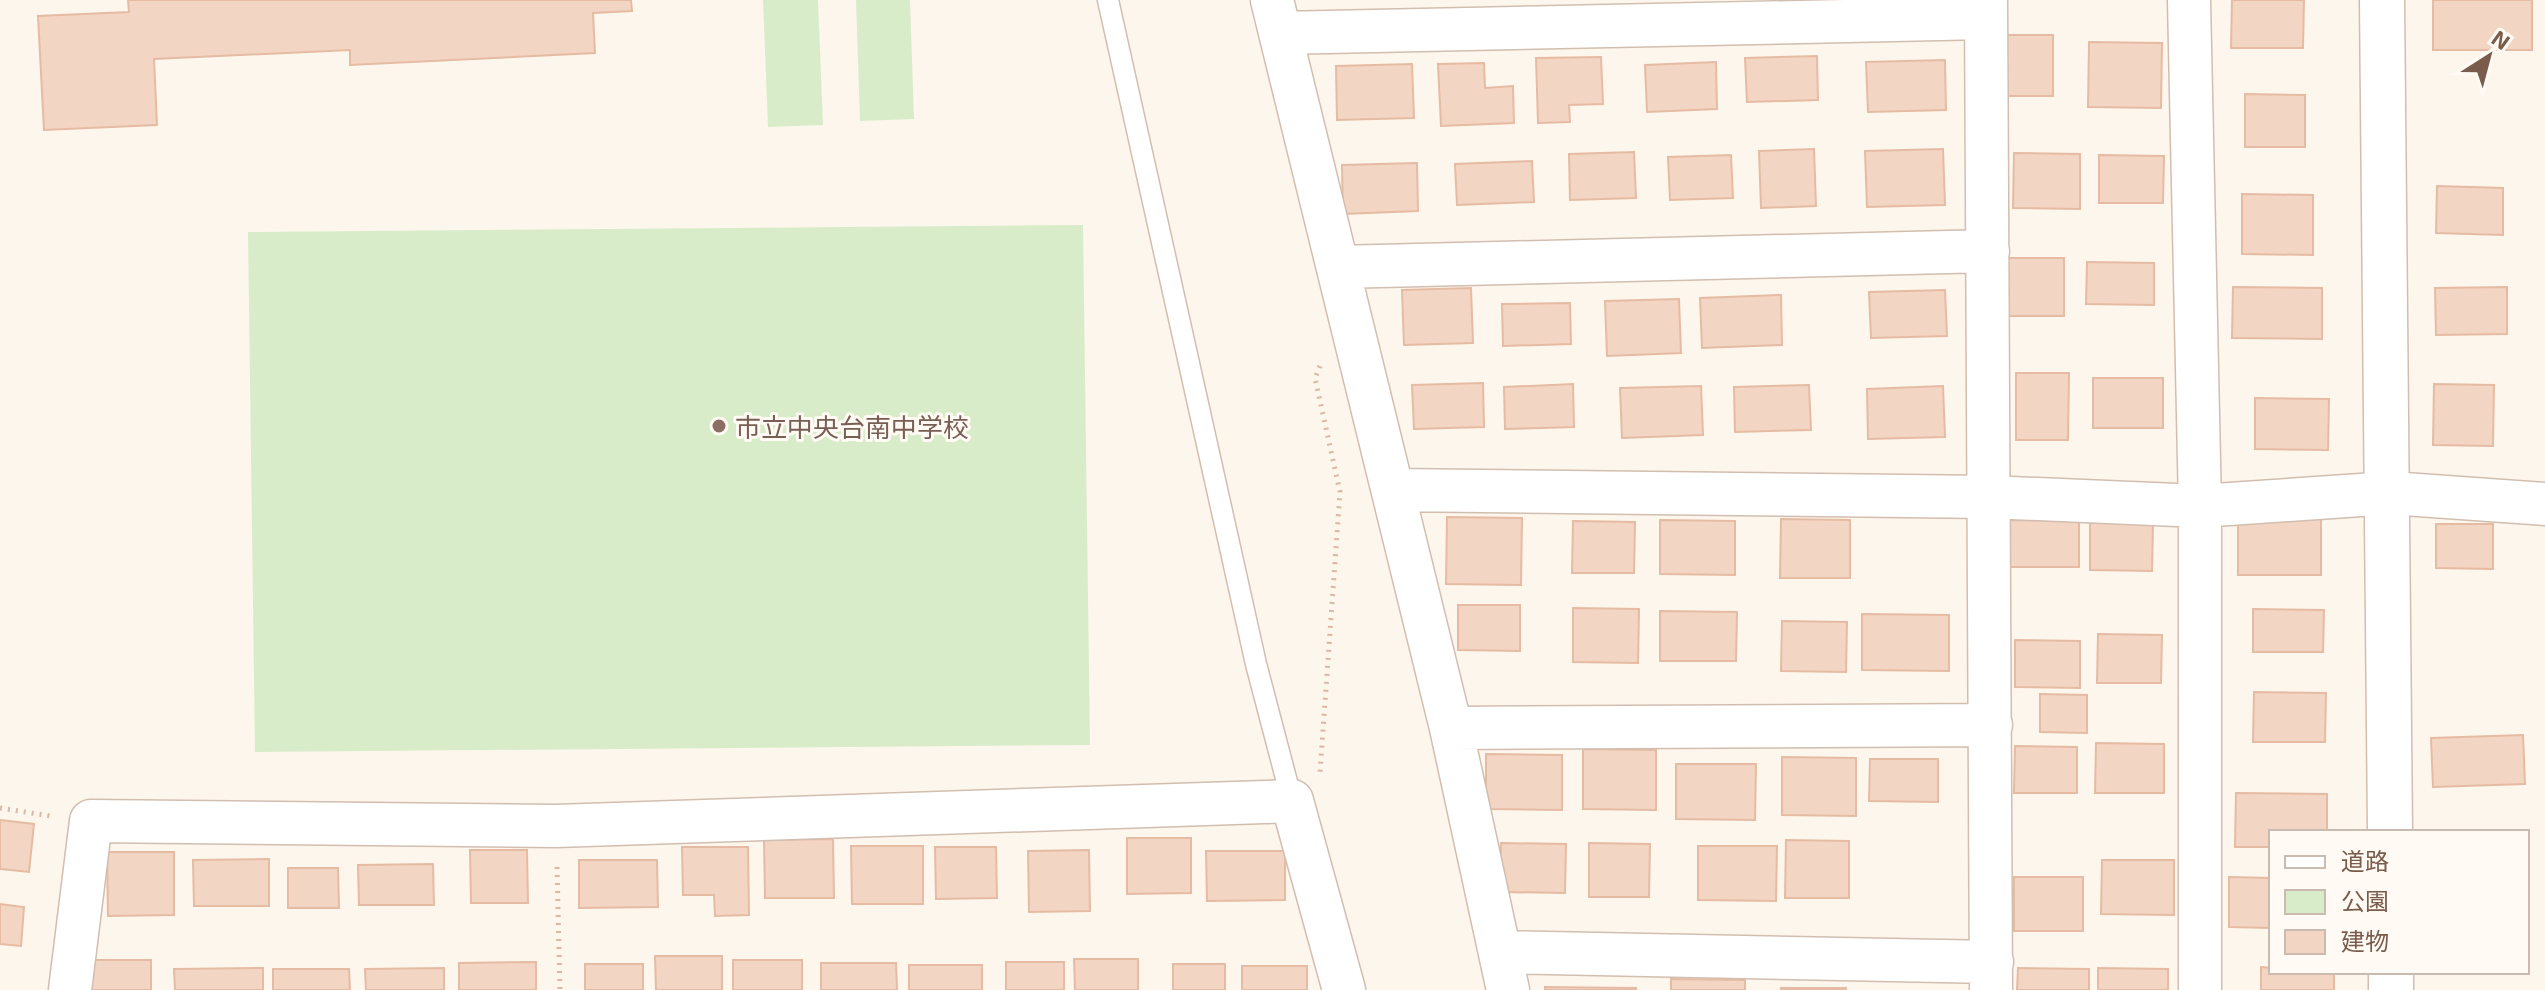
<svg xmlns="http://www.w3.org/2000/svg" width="2545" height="990" font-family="'Exo 2','Noto Sans JP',sans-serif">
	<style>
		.green { fill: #d8ecc9 }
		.building { fill: #f3d5c3; stroke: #e6bba3; stroke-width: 2 }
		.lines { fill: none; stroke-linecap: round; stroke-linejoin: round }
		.service-casing { stroke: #d1beb0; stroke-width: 23 }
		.minor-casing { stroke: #d1beb0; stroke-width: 45 }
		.tertiary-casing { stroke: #d1beb0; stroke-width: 47 }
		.path { stroke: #d9b8a5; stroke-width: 5; stroke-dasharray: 2 6; stroke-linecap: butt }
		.service { stroke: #fff; stroke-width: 20 }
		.minor { stroke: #fff; stroke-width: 42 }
		.tertiary { stroke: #fff; stroke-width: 44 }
		.education-dot { fill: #8d6e63; stroke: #fffaf3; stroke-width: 3 }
		.labels { text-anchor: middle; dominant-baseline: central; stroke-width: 6; stroke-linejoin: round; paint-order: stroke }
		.education-label { font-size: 26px; fill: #785e54; stroke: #fffaf3; text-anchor: start }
	</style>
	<rect width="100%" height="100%" fill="#fdf6ec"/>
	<!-- green -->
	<path class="green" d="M763 0H818L823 125 768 127Z
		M856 0H910L914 119 860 121Z
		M1083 225 1090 745 255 752 248 232Z"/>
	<!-- building -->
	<path class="building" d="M128 0H631L632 11 593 13 595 53 350 65V50L154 59 157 125 44 130 38 16 129 12Z
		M2232 0H2304L2303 48H2231Z
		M2433 0H2532V50H2433Z
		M2003 35H2053V96H2002Z
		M2089 42 2162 43 2161 108 2088 107Z
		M1817 56 1818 100 1747 102 1745 58Z
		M1601 57 1603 104 1569 105 1570 122 1538 123 1536 58Z
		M1945 60 1946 110 1868 112 1866 62Z
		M1716 62 1717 109 1647 112 1645 65Z
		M1484 63 1485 88 1513 86 1514 123 1441 126 1438 64Z
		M1412 64 1414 118 1337 120 1336 66Z
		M2245 94 2305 95V147H2245Z
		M1814 149 1816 206 1761 208 1759 151Z
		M1943 149 1945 205 1867 207 1865 151Z
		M1634 152 1636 198 1570 200 1569 154Z
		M2014 153 2080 154V209L2013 208Z
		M1731 155 1733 198 1670 200 1668 157Z
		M2099 155 2164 156 2163 203H2099Z
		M1532 161 1534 202 1457 205 1455 164Z
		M1417 163 1418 211 1343 214 1342 165Z
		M2437 186 2503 188V235L2436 233Z
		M2242 194 2313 195V255L2242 254Z
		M2007 258H2064V316H2008Z
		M2087 262 2154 263V305L2086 304Z
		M2233 287 2322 288V339L2232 338Z
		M2507 287V334L2436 335 2435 288Z
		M1471 288 1473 343 1404 345 1402 290Z
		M1945 290 1947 336 1871 338 1869 292Z
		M1781 295 1782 345 1702 348 1700 298Z
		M1679 299 1681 353 1607 356 1605 301Z
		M1570 303 1571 344 1503 346 1502 304Z
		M2016 373H2069L2068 440H2016Z
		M2093 378H2163V428H2093Z
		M1483 383 1484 427 1414 429 1412 385Z
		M1573 384 1574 427 1505 429 1504 387Z
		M2434 384 2494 385 2493 446 2433 445Z
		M1809 385 1811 430 1735 432 1734 387Z
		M1701 386 1703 435 1622 438 1620 388Z
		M1943 386 1945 437 1868 439 1867 389Z
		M2255 398 2329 399 2328 450 2255 449Z
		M2238 516 2321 517V575H2238Z
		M1447 517 1522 518 1521 585 1446 584Z
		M1781 519 1850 520V578H1780Z
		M1660 520 1735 521V575L1660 574Z
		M2008 520 2079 521V567H2008Z
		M1573 521 1635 522 1634 573H1572Z
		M2090 523H2153L2152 571 2090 570Z
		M2436 524H2493V569L2436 568Z
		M1458 605H1520V651L1458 650Z
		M1573 608 1639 609 1638 663 1573 662Z
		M2253 609 2324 610 2323 652H2253Z
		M1660 611 1737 612 1736 661H1660Z
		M1862 614 1949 615V671L1862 670Z
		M1782 621 1847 622 1846 672 1781 671Z
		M2098 634 2162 635 2161 683H2097Z
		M2015 640 2080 641V688L2015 687Z
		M2254 692 2326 693 2325 742H2253Z
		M2040 694 2087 695V733L2040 732Z
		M2523 735 2525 784 2433 787 2431 738Z
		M2096 743 2164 744V793H2095Z
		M2015 746 2077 747V793H2014Z
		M1583 749 1656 750V810L1583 809Z
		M1486 754 1562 755V810L1486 809Z
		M1782 757 1856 758V816L1782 815Z
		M1870 759H1938V802L1869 801Z
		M1676 764H1756L1755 820 1676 819Z
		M2236 793 2327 794V832H2271V847H2235Z
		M0 820 34 824 29 872 0 869Z
		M1127 838H1191V893L1127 894Z
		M833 839 834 898H765L764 840Z
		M1786 840 1849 841V898H1785Z
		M1501 843 1566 844 1565 893 1501 892Z
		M1589 843 1650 844 1649 897H1589Z
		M851 846H923V904H852Z
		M1698 846H1777L1776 901 1698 900Z
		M682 847H748L749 915 715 916 714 895H683Z
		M935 847H996L997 898 936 899Z
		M470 850H527L528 903H471Z
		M1089 850 1090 911 1029 912 1028 851Z
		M1206 851H1285V900L1207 901Z
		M107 852H174V915L108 916Z
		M269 859V906H194L193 860Z
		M579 860H657L658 907 579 908Z
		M2102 860H2174V915L2101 914Z
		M433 864 434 905H359L358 865Z
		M288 868H338L339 908H288Z
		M2014 877H2083V931H2014Z
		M2229 877 2271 878V928L2229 927Z
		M0 904 24 907 21 946 0 944Z
		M655 956H722V990H656Z
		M1074 959H1138V990H1075Z
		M92 960H151V990H92Z
		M733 960H802V990H733Z
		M536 962V990H459V963Z
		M1006 962H1064V990H1006Z
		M821 963H896L897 990H821Z
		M585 964H643V990H585Z
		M1173 964H1225V990H1173Z
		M909 965H982V990H909Z
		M1242 966H1307V990H1242Z
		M2261 967 2271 968V972H2334V990H2261Z
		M263 968V990H175L174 969Z
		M444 968V990H366L365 969Z
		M2018 968 2089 969V990H2017Z
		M2098 968 2168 969V990H2098Z
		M273 969H349L350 990H273Z
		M1671 979 1745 980V990H1671Z
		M1545 987 1636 988V990H1545Z
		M1781 988H1846V990H1781Z"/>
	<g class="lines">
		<defs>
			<path id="service" d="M1108 0 1256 664 1292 801"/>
			<path id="minor" d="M1272 0 1451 728 1508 990
				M1986 0 1991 990
				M2189 0 2200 506V990
				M1280 33 1986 18
				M1338 267 1988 251
				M1394 490 1989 497 2200 506 2390 493 2545 504
				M1451 728 1991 725
				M1500 952 1992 962
				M70 990 91 821 556 826 1292 801 1344 990"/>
			<path id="tertiary" d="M2382 0 2390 832
				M2391 972V990"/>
		</defs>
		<!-- service casing -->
		<use href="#service" class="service-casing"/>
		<!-- minor casing -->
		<use href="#minor" class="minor-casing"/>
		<!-- tertiary casing -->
		<use href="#tertiary" class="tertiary-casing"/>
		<!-- path -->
		<path class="path" d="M1320 366 1315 378 1340 492 1320 772
			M0 808 50 816
			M557 867 560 990"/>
		<!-- service -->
		<use href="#service" class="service"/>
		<!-- minor -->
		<use href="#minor" class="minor"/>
		<!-- tertiary -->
		<use href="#tertiary" class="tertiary"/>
	</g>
	<!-- markers -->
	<circle class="education-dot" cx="719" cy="426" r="8"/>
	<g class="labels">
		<!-- education labels -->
		<g class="education-label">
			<text x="735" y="426">市立中央台南中学校</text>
		</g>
	</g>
	<!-- legend -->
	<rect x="2269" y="830" width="260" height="144" fill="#fffaf3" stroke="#cabbb1" stroke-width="2"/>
	<rect x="2285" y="856" width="40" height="12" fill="#ffffff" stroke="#cabbb1" stroke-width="2"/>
	<text x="2341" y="870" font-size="24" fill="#7a5c4d">道路</text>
	<rect x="2285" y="890" width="40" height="24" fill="#d8ecc9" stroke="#cabbb1" stroke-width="2"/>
	<text x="2341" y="910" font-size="24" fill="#7a5c4d">公園</text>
	<rect x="2285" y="930" width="40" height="24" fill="#f3d5c3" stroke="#cabbb1" stroke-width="2"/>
	<text x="2341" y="950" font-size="24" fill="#7a5c4d">建物</text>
	<!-- north arrow -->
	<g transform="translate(2489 56) rotate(36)" stroke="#fffaf3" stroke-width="6" paint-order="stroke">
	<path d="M0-6L14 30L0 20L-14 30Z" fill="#7a5c4d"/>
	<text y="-12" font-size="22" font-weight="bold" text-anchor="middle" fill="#7a5c4d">N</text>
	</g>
</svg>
